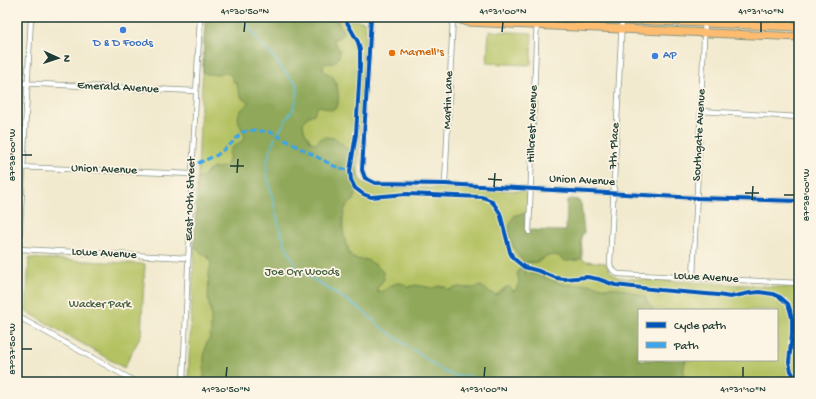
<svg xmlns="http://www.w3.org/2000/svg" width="816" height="399" font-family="'Gochi Hand',sans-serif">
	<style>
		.green { fill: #b5c264; stroke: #6a804c; fill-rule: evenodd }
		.forest { fill: #90a85a; stroke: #587247 }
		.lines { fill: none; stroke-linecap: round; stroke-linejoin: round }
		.stream { stroke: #58bcd6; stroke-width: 1.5 }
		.minor-casing { stroke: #889482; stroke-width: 6 }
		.primary-casing { stroke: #889482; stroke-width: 9 }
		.minor { stroke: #fff; stroke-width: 4.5 }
		.primary { stroke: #febc70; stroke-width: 7 }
		.quiet { stroke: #3da4eb; stroke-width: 3; stroke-dasharray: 6 3; stroke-linecap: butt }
		.cycleway-casing { stroke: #fcf5e5; stroke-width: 6 }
		.cycleway { stroke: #0057b8; stroke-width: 4 }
		.ticks { fill: none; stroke: #1f3d34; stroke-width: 1.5 }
		.shop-dot { fill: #3f7fe0; stroke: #fcf5e5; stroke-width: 1.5 }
		.food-dot { fill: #e8710a; stroke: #fcf5e5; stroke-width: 1.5 }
		.labels { text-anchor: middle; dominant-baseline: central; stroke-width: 3.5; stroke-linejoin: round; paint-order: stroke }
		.shop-label { font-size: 12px; fill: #366cbe; stroke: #fcf5e5 }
		.food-label { font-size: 12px; fill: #c56008; stroke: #fcf5e5; text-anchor: start }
		.street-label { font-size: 12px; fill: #1f3d34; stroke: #fcf5e5 }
		.park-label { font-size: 12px; fill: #445e40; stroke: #fcf5e5 }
		.neatline { fill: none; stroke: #1f3d34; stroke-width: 1.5 }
		.ticks-label { font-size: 10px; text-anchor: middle; fill: #1f3d34 }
	</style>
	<rect width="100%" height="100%" fill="#fcf5e5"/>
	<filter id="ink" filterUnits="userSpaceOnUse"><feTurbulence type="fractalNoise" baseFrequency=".025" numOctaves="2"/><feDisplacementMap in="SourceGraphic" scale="8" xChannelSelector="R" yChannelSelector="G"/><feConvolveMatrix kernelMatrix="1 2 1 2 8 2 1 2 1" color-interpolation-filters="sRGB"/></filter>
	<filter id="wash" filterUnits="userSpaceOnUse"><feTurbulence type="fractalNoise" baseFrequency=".012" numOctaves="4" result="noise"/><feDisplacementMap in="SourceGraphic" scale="16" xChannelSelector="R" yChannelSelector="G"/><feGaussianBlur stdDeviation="0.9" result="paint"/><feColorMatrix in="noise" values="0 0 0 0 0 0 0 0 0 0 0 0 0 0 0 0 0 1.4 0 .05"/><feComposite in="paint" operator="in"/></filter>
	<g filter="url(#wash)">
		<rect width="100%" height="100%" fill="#f2eacf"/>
		<!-- green -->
		<path class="green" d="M207 17H274L362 21 364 22 366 27 358 174C360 184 367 185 375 186L524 191 527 194 528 198 526 263C529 262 531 263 535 262 540 262 542 258 546 256 555 252 568 258 577 260L582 258 585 261 606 263C608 270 613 275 619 278L799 288V382H188L205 20ZM639 310H777V360H639Z
			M760 17H799V20H786L787 22H768L767 19H770V18Z
			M489 31 532 33 531 64 527 65 487 63Z
			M29 258 145 264 141 335 124 368 26 311Z"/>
		<!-- forest -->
		<path class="forest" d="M207 17H274L337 20C338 24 341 27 343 31L341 36 333 40V41C341 49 342 55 334 63H325L323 66 324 72C327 73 331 74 333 77 338 84 340 98 337 107L331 110 320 106 316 108 314 114 307 117 303 123 304 130 311 142 316 143 320 139 326 137 335 138 351 152 354 162 356 173V184L357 191 354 200 346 206 343 217V230L346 244 351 256 355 259 367 260 376 265 383 272 384 279 377 288 378 292C390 290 396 276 408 287L416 285 432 288 439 286 445 287 449 290C460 285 460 288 471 288 474 288 478 287 481 286L488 291 496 295 506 287H510L513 291 516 290 518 285 519 280 517 274 521 267 525 269V273L537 274 556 282 568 285 588 284 607 288H620L646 297C646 305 651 304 653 310H639V360H686C683 369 683 373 686 382H204V358L206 344 209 340 211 333V314L208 298 209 273 211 262 208 257 199 251 194 247 197 179 203 177 207 172 213 168H220L227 165C227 164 229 159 229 159 230 153 228 152 233 147 237 143 243 142 245 137 242 128 234 118 241 110 244 107 247 106 249 103L242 98 239 93 237 84 234 82C229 70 226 73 216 74 211 75 207 74 203 72L205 20Z
			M571 199 578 200 581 204 584 232 581 237 582 250V258L577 260 565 261 557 255 546 256 541 260 535 262H528L525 263C520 259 517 254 514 248 508 235 507 226 515 215L527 213V230L566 231 567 201Z"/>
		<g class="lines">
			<!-- stream -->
			<path class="stream" d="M242 17 252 31 259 43 272 55 288 76 297 84 298 91 297 98 293 109 278 133
				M275 138 270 150 267 164V175L279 226 285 244 291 257 297 267 310 277 362 310 381 327 443 371 452 375 469 376 478 380H486L498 378 508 382"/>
		</g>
	</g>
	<g filter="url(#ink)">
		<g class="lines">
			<defs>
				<path id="minor" d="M371 17 362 170 365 178 375 183 445 184 697 198 799 201
					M622 19 610 264C611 270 614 271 618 274L799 283
					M17 83 196 91
					M701 111 799 117
					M17 167 192 174
					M445 184 453 17
					M529 232 537 17
					M19 249 188 258
					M693 278 705 17
					M17 285 31 17
					M17 316 136 382
					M183 382 192 174 200 17"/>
				<path id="primary" d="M454 17 467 22 799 37
					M562 17 799 27"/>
			</defs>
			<!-- minor casing -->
			<use href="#minor" class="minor-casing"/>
			<!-- primary casing -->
			<use href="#primary" class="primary-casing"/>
			<!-- minor -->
			<use href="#minor" class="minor"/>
			<!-- primary -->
			<use href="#primary" class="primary"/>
			<!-- quiet -->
			<path class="quiet" d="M198 163 217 155 232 143 242 132 254 130 270 132 334 166 350 171"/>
			<defs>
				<path id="cycleway" d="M344 17 358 42 360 50V67L356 134 350 171 351 180 355 188 363 194 371 197 407 194 482 197 490 200 494 204 500 213 510 252 513 258 524 267 539 271 556 278 564 279 587 277 598 279 615 285 660 290 718 295 730 297 750 293 759 292 773 294 780 297 788 304 790 310 792 318V334L789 362 791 371 798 382
					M371 17 362 170 365 178 375 183 445 184 697 198 799 201"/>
			</defs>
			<!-- cycleway casing -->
			<use href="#cycleway" class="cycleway-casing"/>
			<!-- cycleway -->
			<use href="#cycleway" class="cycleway"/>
		</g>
	</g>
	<!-- ticks -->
	<path class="ticks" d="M244 32 245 22M502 32 503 22M761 32V22M22 155H32M230 166H244M237 173 238 159M488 179 502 180M494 187 495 173M745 193H759M784 195H794M752 200 753 186M22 349H32M226 377 227 367M484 377 485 367M743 377V367"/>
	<!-- markers -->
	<g class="shop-dot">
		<circle cx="123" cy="30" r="4"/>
		<circle cx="655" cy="56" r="4"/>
	</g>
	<circle class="food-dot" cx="392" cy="53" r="4"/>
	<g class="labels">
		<!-- shop labels -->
		<g class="shop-label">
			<text x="123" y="44">D &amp; D Foods</text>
			<text x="663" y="56" text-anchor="start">AP</text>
		</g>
		<!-- food labels -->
		<g class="food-label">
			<text x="400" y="53">Marnell's</text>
		</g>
		<!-- street labels -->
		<g class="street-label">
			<text transform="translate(118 88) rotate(3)">Emerald Avenue</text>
			<text transform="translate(449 100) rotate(-88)">Martin Lane</text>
			<text transform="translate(533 124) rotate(-88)">Hillcrest Avenue</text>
			<text transform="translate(700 135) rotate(-87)">Southgate Avenue</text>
			<text transform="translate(615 146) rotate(-87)">7th Place</text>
			<text transform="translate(104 170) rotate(2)">Union Avenue</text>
			<text transform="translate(582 181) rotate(3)">Union Avenue</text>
			<text transform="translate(191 199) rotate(-88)">East 10th Street</text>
			<text transform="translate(104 254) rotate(3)">Lowe Avenue</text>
			<text transform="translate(706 278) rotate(3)">Lowe Avenue</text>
		</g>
		<!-- park labels -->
		<g class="park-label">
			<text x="302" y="273">Joe Orr Woods</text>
			<text x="100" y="305">Wacker Park</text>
		</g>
	</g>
	<!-- margin -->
	<rect width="816" height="399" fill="none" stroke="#fcf5e5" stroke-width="44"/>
	<!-- legend -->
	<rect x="638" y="309" width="140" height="52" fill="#fcf5e5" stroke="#a4ab9e"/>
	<rect x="646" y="322" width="20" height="6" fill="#0057b8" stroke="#a4ab9e"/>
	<text x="674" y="329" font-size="12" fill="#1f3d34">Cycle path</text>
	<rect x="646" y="342" width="20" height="6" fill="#3da4eb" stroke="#a4ab9e"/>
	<text x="674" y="349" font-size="12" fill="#1f3d34">Path</text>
	<!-- north arrow -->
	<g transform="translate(58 58) rotate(93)" stroke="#fcf5e5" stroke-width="3" paint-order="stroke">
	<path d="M0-3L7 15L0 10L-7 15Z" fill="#1f3d34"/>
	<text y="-6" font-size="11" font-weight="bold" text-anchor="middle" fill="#1f3d34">N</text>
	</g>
	<rect x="22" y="22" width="772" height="355" class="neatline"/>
	<g class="ticks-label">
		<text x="245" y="14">41°30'50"N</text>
		<text x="503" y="14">41°31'00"N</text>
		<text x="761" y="14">41°31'10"N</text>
		<text transform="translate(11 155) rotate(-90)" y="4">87°38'00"W</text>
		<text transform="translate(805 195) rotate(-90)" y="4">87°38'00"W</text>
		<text transform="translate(11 349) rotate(-90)" y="4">87°37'50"W</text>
		<text x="226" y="392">41°30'50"N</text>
		<text x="484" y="392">41°31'00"N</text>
		<text x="743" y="392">41°31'10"N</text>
	</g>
</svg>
